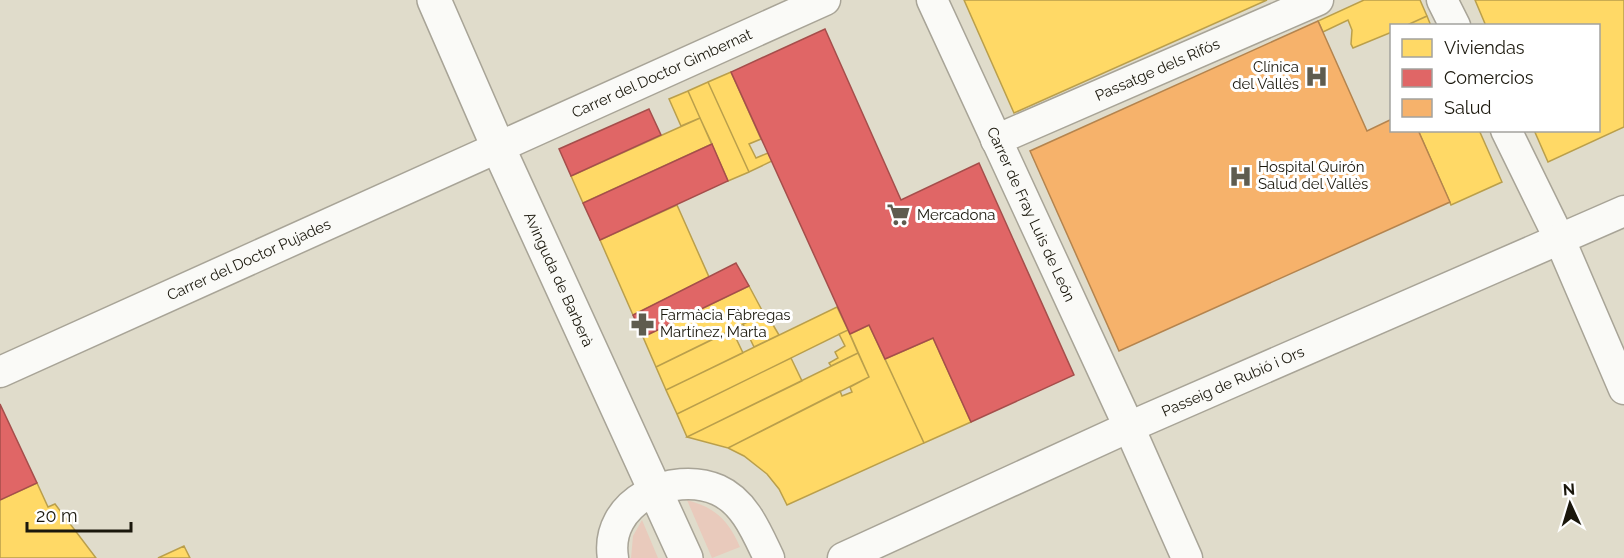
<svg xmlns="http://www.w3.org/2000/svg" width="1624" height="558" font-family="Raleway,sans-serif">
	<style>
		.green { fill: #e9cabc }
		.homes { fill: #ffd966; stroke: #ba9f4b; stroke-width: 1.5 }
		.shops { fill: #e06666; stroke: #a54e4b; stroke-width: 1.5 }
		.health { fill: #f6b26b; stroke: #b4844e; stroke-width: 1.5 }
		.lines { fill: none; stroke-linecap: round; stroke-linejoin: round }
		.street-casing { stroke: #a8a497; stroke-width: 33 }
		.secondary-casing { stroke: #a8a497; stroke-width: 36 }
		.street { stroke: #fafaf7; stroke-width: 30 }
		.secondary { stroke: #fafaf7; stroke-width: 33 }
		.labels { text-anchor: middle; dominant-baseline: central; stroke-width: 6; stroke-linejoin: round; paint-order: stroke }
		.poi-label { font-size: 15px; fill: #1a170c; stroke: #fff; text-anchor: start }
		.street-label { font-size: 15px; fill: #1a170c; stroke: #fff }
	</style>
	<rect width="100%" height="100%" fill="#e0dccb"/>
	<!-- green -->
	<path class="green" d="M687 500C716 508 728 520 740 547L712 558Z
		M642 520 658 558H631L633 536Z"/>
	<!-- homes -->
	<path class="homes" d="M964 0H1267L1014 113Z
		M1364 0H1420L1427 16 1405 26H1392V32L1353 48 1351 44 1352 30 1348 20 1323 32 1318 21Z
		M1475 0H1624V127L1548 162 1534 130H1598V26H1486Z
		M1427 16 1431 26H1405Z
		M731 72 761 139 749 144 756 158 768 153 772 161 749 172 708 82Z
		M708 82 749 172 728 181 688 91Z
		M688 91 700 118 681 126 669 99Z
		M700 118 712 144 583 203 571 176Z
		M1418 130H1479L1502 182 1451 205Z
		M677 205 709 277 633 315 600 240Z
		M749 286 764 314 656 367 643 337Z
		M837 307 848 330 677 414 666 390Z
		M766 313 779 335 754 347 743 324Z
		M869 325 924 443 787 505 779 489 767 474 744 456 728 448 840 391 842 396 852 392 850 387 869 377 850 334Z
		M732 330 743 353 666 390 656 367Z
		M848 330 858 353 831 366 829 363 838 358 835 352 845 346 839 334Z
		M933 338 971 422 924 443 885 359Z
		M858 353 869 377 728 448 687 437Z
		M791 358 802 381 687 437 677 414Z
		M37 483 48 507 55 504 96 558H0V500Z
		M184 546 190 558H158Z"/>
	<!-- shops -->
	<path class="shops" d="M825 29 901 200 979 163 1074 375 971 422 933 338 885 359 869 325 850 334 731 72Z
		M649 109 661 135 571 176 559 149Z
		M712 144 728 181 600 240 583 203Z
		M736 263 749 286 643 337 633 315Z
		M0 404 37 483 0 500Z"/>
	<!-- health -->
	<path class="health" d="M1318 21 1367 131 1392 119V130H1418L1450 202 1119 351 1030 151Z"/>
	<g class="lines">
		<defs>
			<g id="street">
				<path id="s1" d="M932 0 1129 427 1187 558"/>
				<path d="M1442 0 1455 26"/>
				<path d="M1506 130 1560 240 1624 389"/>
				<path id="s2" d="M996 140 1318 0"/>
				<path id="s3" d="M0 372 825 0"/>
				<path d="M613 558C604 502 672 470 718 490 745 502 757 533 769 558"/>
				<path id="s4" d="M843 558 1129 427 1624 211"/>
			</g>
			<g id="secondary">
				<path id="s5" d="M434 0 498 147 686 558"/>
			</g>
		</defs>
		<!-- street casing -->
		<use href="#street" class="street-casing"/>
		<!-- secondary casing -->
		<use href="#secondary" class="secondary-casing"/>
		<!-- street -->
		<use href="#street" class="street"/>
		<!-- secondary -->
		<use href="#secondary" class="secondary"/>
	</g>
	<!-- icons -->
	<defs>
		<symbol id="hospital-bare" viewBox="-9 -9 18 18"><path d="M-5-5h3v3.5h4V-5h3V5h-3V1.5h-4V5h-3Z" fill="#5f5c4f" stroke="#fff" stroke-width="2.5" paint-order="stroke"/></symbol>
		<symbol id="supermarket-bare" viewBox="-9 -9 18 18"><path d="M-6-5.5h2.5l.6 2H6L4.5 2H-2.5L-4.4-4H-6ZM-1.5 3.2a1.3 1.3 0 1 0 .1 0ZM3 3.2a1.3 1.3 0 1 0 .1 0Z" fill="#5f5c4f" stroke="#fff" stroke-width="2.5" paint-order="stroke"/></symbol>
		<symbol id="pharmacy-bare" viewBox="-9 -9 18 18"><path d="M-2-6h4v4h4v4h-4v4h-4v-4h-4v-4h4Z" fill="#5f5c4f" stroke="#fff" stroke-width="2.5" paint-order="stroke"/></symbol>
	</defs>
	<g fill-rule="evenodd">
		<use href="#hospital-bare" x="1300" y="60" width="33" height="33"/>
		<use href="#hospital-bare" x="1224" y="160" width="33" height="33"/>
		<use href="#supermarket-bare" x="882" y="198" width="33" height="33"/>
		<use href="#pharmacy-bare" x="626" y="308" width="33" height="33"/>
	</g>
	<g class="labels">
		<!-- poi labels -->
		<g class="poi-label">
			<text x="1299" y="67" text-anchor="end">Clínica<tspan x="1299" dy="17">del Vallès</tspan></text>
			<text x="1258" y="167">Hospital Quirón<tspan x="1258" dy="17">Salud del Vallès</tspan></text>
			<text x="917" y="215">Mercadona</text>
			<text x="660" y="315">Farmàcia Fàbregas<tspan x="660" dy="17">Martínez, Marta</tspan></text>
		</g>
		<!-- street labels -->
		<g class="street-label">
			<text stroke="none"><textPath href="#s2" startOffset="176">Passatge dels Rifós</textPath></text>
			<text stroke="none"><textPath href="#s3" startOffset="726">Carrer del Doctor Gimbernat</textPath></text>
			<text stroke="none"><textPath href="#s1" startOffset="236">Carrer de Fray Luis de León</textPath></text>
			<text stroke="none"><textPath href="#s3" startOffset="273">Carrer del Doctor Pujades</textPath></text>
			<text stroke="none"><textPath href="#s5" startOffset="306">Avinguda de Barberà</textPath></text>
			<text stroke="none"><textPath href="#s4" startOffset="428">Passeig de Rubió i Ors</textPath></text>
		</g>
	</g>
	<!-- legend -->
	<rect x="1390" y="24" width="210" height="108" fill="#ffffff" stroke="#a3a29e" stroke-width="1.5"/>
	<rect x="1402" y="39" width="30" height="18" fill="#ffd966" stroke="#a3a29e" stroke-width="1.5"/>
	<text x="1444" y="54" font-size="18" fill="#1a170c">Viviendas</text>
	<rect x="1402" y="69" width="30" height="18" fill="#e06666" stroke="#a3a29e" stroke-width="1.5"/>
	<text x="1444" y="84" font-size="18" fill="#1a170c">Comercios</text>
	<rect x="1402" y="99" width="30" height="18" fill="#f6b26b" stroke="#a3a29e" stroke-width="1.5"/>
	<text x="1444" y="114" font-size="18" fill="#1a170c">Salud</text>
	<!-- north arrow -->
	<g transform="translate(1570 504) rotate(356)" stroke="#ffffff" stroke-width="4.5" paint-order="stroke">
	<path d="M0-4.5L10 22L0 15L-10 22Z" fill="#1a170c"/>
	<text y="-9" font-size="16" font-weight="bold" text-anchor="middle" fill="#1a170c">N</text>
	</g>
	<!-- scale -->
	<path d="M27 522v9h104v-9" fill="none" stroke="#1a170c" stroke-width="3"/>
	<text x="36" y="522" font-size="18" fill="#1a170c" stroke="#ffffff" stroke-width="4.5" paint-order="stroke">20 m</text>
</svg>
